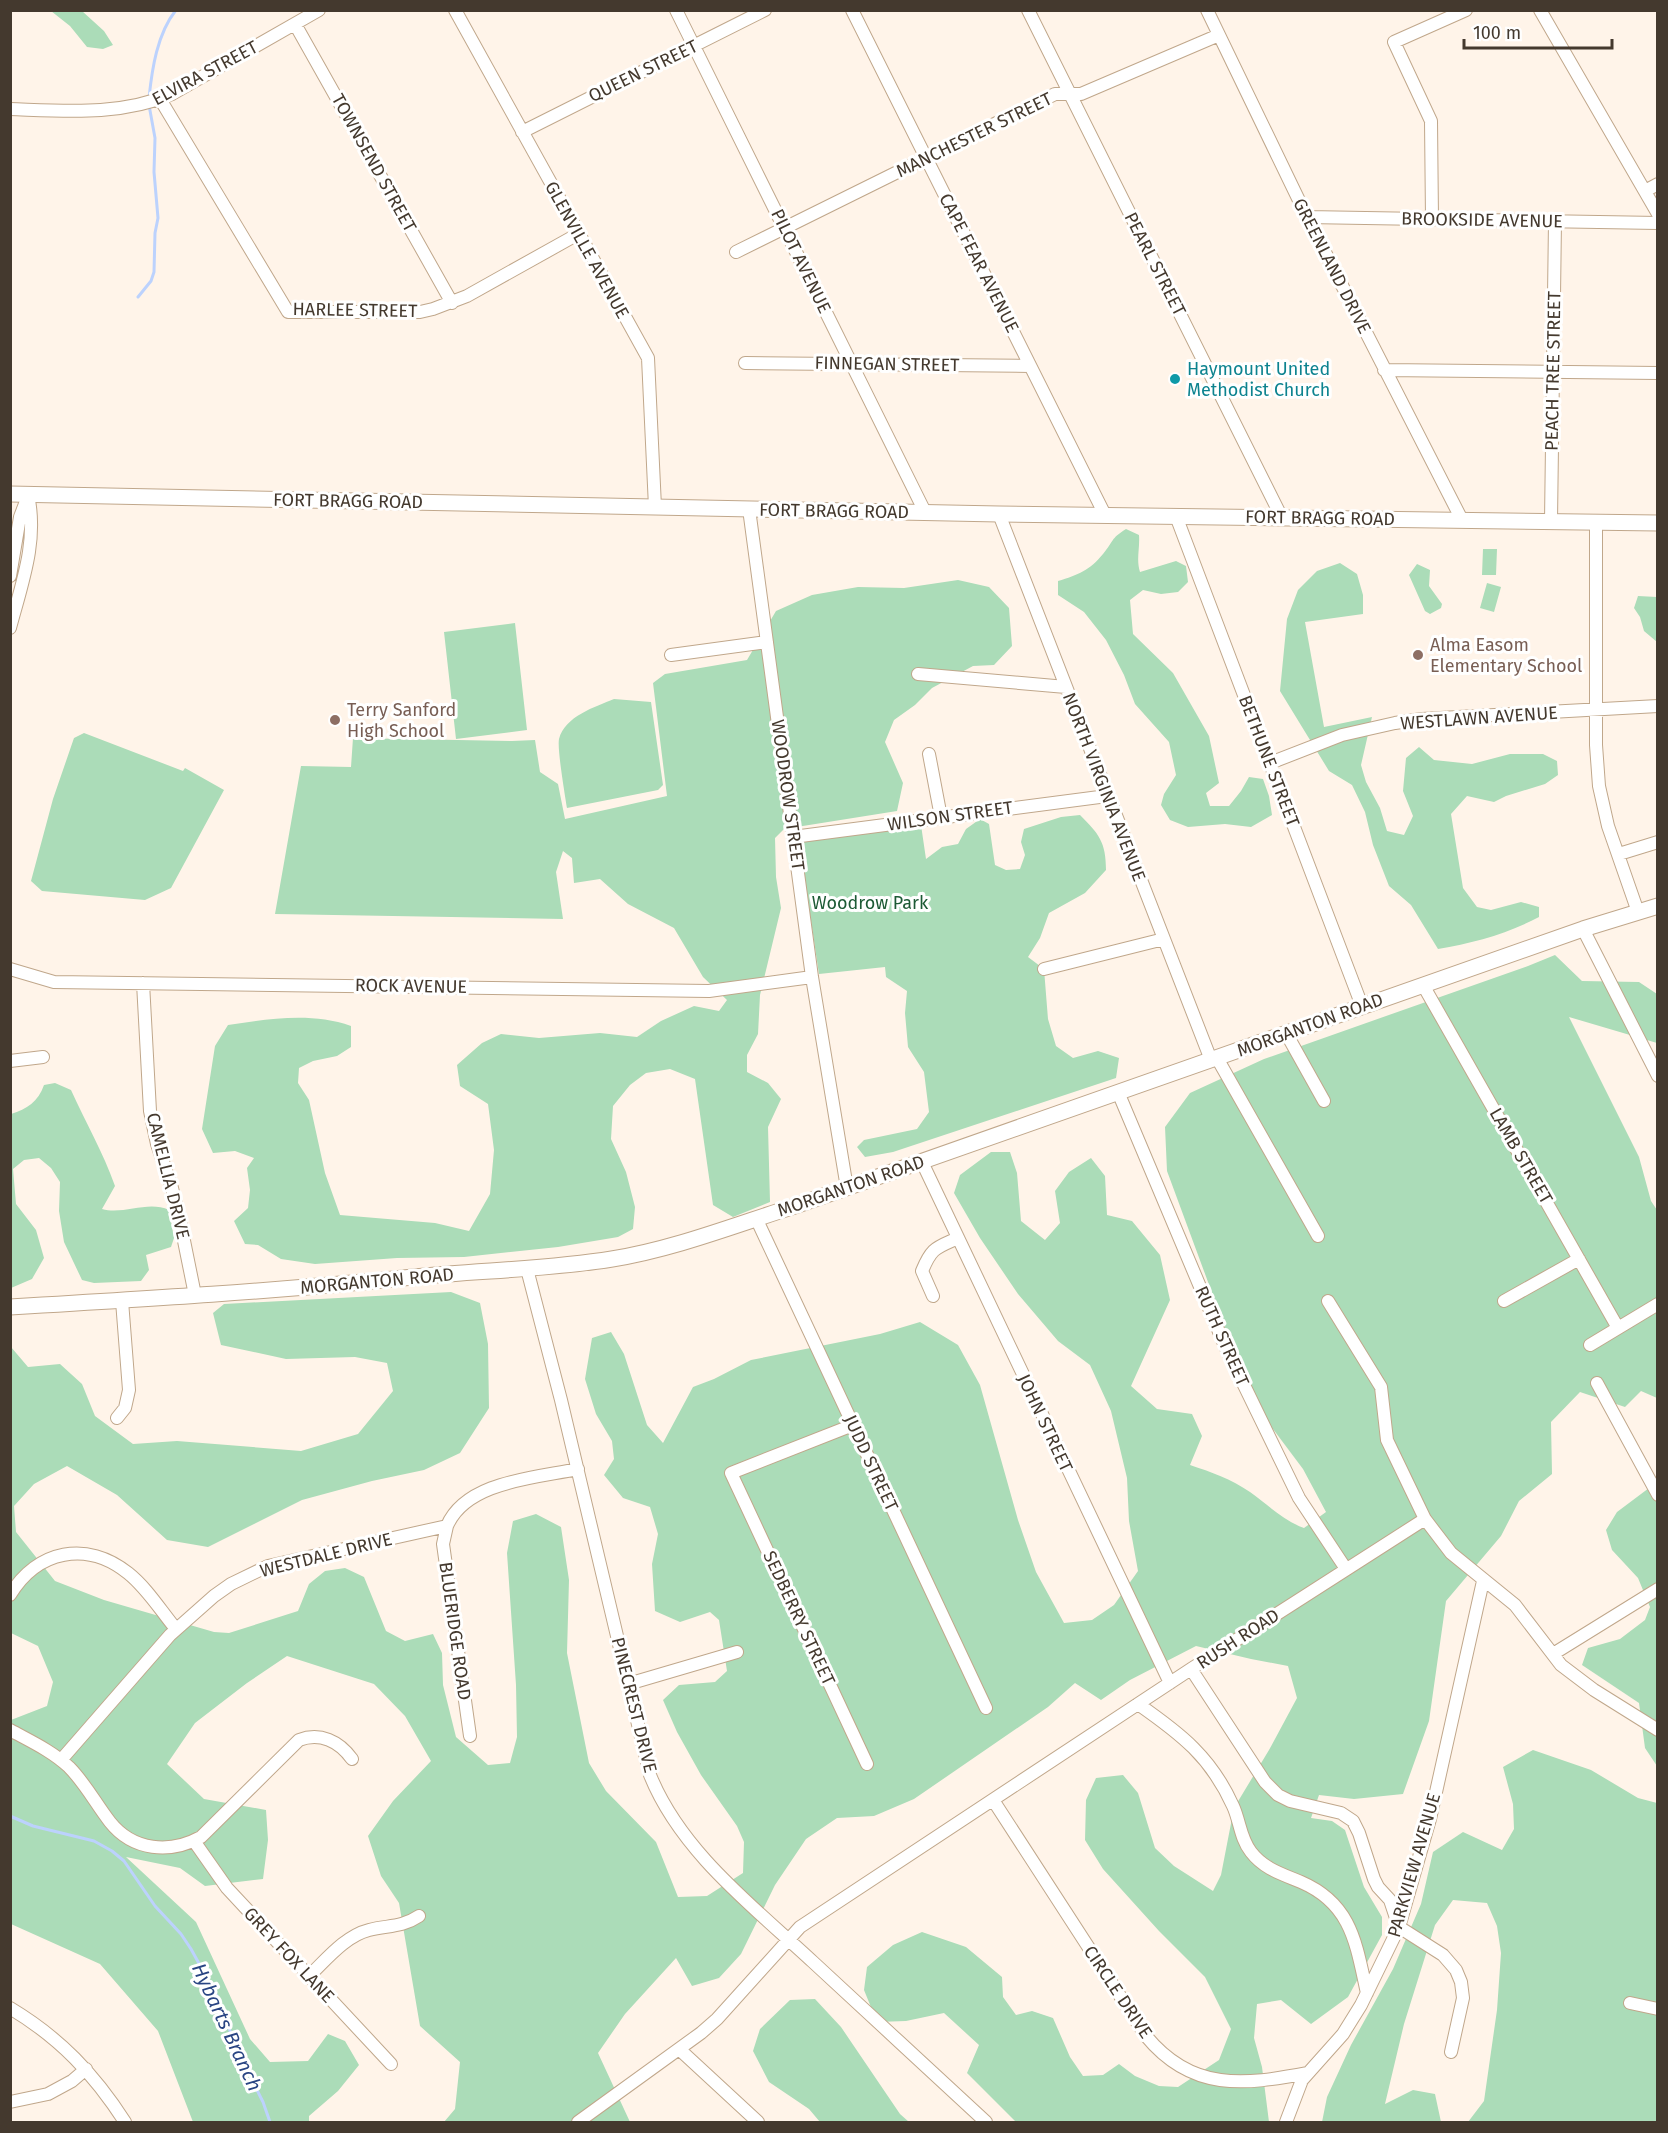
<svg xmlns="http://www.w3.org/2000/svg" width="1668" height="2133" font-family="'Fira Sans',sans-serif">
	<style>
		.green { fill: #abdcb8 }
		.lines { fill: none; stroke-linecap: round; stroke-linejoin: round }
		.stream { stroke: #bcd2fd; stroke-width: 3 }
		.minor-casing { stroke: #c0a78b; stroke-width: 14 }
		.major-casing { stroke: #c0a78b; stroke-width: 17 }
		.minor { stroke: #fff; stroke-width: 12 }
		.major { stroke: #fff; stroke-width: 15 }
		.culture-dot { fill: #0f9aa8; stroke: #fff; stroke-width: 2 }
		.education-dot { fill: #8d6e63; stroke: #fff; stroke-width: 2 }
		.labels { text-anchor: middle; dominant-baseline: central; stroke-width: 6; stroke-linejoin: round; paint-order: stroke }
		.street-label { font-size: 18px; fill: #44392e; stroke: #fff }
		.culture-label { font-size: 18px; fill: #0d838f; stroke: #fff; text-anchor: start }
		.education-label { font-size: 18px; fill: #785e54; stroke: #fff; text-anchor: start }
		.park-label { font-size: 18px; fill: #1d5a35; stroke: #fff }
		.water-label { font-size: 20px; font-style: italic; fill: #294583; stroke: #fff }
	</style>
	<rect width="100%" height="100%" fill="#fff4e9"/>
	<!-- green -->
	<path class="green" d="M51 11H82L104 31 113 45 103 49 87 47 70 26Z
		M1126 529 1139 535C1140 549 1136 559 1140 572L1176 561 1186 566 1188 582 1178 592 1161 594 1143 590 1130 600 1133 634 1173 673 1209 736 1219 783 1206 793 1210 806H1229L1241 791 1249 777 1263 779 1269 796 1272 815 1251 827 1225 824 1188 827 1170 820 1161 805 1164 794 1176 775 1169 742 1135 704 1124 675 1106 640 1084 612 1058 595V581C1078 575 1090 570 1103 554 1114 541 1110 539 1126 529Z
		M1483 549H1497L1496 575H1482Z
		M1340 563 1357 574 1363 595V614L1305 622 1324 727 1372 717 1361 765 1366 782 1380 808 1387 831 1404 835 1413 816 1403 791 1406 758 1419 747 1434 760 1472 764 1510 754H1543L1557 761 1558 775 1545 784 1506 796 1494 802 1467 796 1451 814 1463 888 1477 907 1491 910 1521 902 1539 907V917C1507 934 1473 943 1438 949L1411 905 1389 886 1373 845 1365 812 1352 785 1329 771 1280 691 1287 619 1298 590 1317 571Z
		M1417 564 1430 570 1429 586 1442 604 1441 608 1430 614 1425 611 1409 575Z
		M958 580 989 587 1009 608 1012 646 994 665 973 666 932 688 915 705 894 720 885 742 903 783 897 811 784 829 775 838 776 877 781 908 760 995 758 1034 747 1055V1072L768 1083 781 1099 768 1127 770 1202 733 1217 713 1205 695 1079 670 1069 646 1073 630 1085 613 1106 611 1139 626 1172 635 1207 633 1229 618 1237 558 1247 464 1257 397 1258 315 1264 281 1259 258 1245 245 1244 234 1221 248 1208 250 1190 247 1168 254 1158 235 1151 213 1153 202 1129 215 1046 228 1025C269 1019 311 1012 351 1026V1047L337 1056 313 1061 299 1068 298 1083 309 1100 325 1173 340 1215 435 1223 469 1231 490 1194 494 1150 488 1104 460 1086 457 1065 482 1043 501 1034 539 1038 600 1033 637 1037 661 1021 694 1006 719 1011 727 1000 703 977 674 928 628 904 600 879 574 883 572 858 563 851 556 872 563 919 275 914 301 766 351 767 353 738 512 741 535 740 540 772 558 784 565 819 667 796 653 683 665 674 747 660 776 611 812 595 858 587 904 588Z
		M1487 583 1501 587 1494 612 1480 608Z
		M1638 596 1657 597V642L1644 631 1640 617 1634 608Z
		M515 623 527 730 456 739 444 632Z
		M614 699 651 702 663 785 658 790 567 808C565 795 557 749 559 739 565 716 595 707 614 699Z
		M84 733 183 771 185 768 224 790 171 888 145 900 42 891 31 881 53 799 74 738Z
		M1080 815C1099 834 1106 842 1106 870L1085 893 1049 913 1040 938 1028 957 1044 969 1048 1019 1056 1046 1073 1058 1098 1051 1119 1058 1116 1078 893 1152 865 1157 857 1147 864 1140 917 1129 929 1112 924 1072 908 1047 905 1013 907 991 886 977 885 967 819 974 799 841 921 825 926 859 942 847 958 844 966 829 980 819 989 824 995 865 1006 870 1020 869 1025 855 1021 842 1024 829 1061 817Z
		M1555 955 1582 981 1639 982 1657 994V1043L1569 1017 1639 1157 1651 1201 1657 1210V1398L1641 1391 1625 1407 1580 1392 1551 1422 1552 1474 1519 1501 1501 1536 1446 1601 1429 1721 1403 1794 1354 1799 1319 1795 1311 1818 1332 1821 1345 1830 1364 1887 1382 1917V1935L1348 1997 1311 2024 1281 2000 1257 2004 1254 2038 1262 2067 1269 2122H1016L967 2073 979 2045 944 2013 906 2021 877 2022 864 1990 867 1967 893 1945 922 1932 966 1947 1002 1977 1003 1997 1016 2015 1032 2011 1053 2018 1070 2057 1083 2076 1103 2075 1119 2064 1135 2076 1159 2086 1178 2087 1219 2060 1231 2029 1205 1977 1159 1931 1103 1869 1085 1840 1086 1800 1096 1778 1123 1775 1138 1793 1155 1848 1174 1866 1213 1891 1221 1875 1234 1808 1269 1750 1297 1698 1288 1666 1251 1659 1196 1646 1130 1680 1101 1700 1075 1683 1048 1707 914 1799 874 1816 837 1818 806 1839 775 1885 741 1954 719 1978 692 1986 676 1958 625 2014 598 2053 630 2122H444L455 2109 460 2062 420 2026 399 1903 381 1876 368 1836 393 1801 431 1761 405 1716 374 1684 287 1656 247 1683 195 1723 167 1764 204 1799 266 1810 268 1840 263 1879 205 1886 180 1868 126 1857 196 1922 250 2039 270 2062 308 2061 328 2034 345 2041 359 2065 338 2091 309 2116V2122H193L158 2031 100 1964 11 1924V1720L47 1706 53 1682 38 1646 11 1633V1347L28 1367 60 1364 82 1384 95 1416 133 1444 177 1441 301 1451 358 1434 393 1391 387 1363 355 1357 286 1359 221 1345 213 1313 224 1304 451 1292 480 1303 488 1344 489 1408 460 1453 424 1470 372 1481 302 1500 208 1547 167 1540 117 1495 67 1466 34 1484 14 1506 16 1532 55 1581 104 1600 214 1632 229 1633 298 1611 309 1584 325 1571 345 1568 364 1577 386 1631 405 1641 433 1634 442 1653 443 1685 456 1737 488 1765 510 1763 517 1737 516 1685 507 1553 513 1521 536 1514 561 1527 569 1580 567 1653 589 1763 606 1791 656 1842 678 1897 707 1896 743 1873 744 1842 737 1826 701 1775 677 1732 663 1700 679 1685 715 1682 727 1671 719 1620 710 1612 680 1622 655 1611 652 1564 658 1534 650 1507 623 1498 604 1475 614 1459 612 1441 596 1414 585 1379 592 1338 611 1332 624 1354 647 1425 663 1443 693 1387 714 1379 751 1360 880 1334 920 1322 958 1345 980 1385 1018 1520 1036 1572 1064 1623 1092 1620 1114 1605 1138 1571 1129 1521 1127 1478 1111 1411 1090 1365 1058 1341 1018 1294 980 1238 954 1193 960 1175 991 1152H1010L1017 1173 1021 1221 1045 1240 1060 1223 1055 1191 1069 1172 1091 1158 1105 1176 1107 1215 1132 1221 1160 1255 1170 1300 1131 1386 1157 1409 1192 1414 1202 1436 1190 1465C1211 1472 1231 1479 1250 1492 1267 1504 1284 1521 1304 1528L1326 1512 1303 1469 1252 1401 1167 1171 1165 1127 1190 1093 1264 1059 1528 966Z
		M55 1083 71 1090C86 1123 103 1152 115 1186L102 1209C124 1215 148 1200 169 1210L174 1238 171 1247 146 1255 149 1270 141 1281 94 1283 82 1280 64 1242 59 1211 60 1182 51 1168 39 1158 24 1160 13 1169 16 1204 36 1230 44 1258 32 1279 11 1288V1114C27 1109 38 1102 44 1085Z
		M1657 1482V1766L1645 1748 1639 1703 1582 1665 1588 1648 1620 1639 1645 1620 1650 1607 1638 1578 1612 1550 1606 1530 1617 1512Z
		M1533 1750 1591 1770 1638 1798 1657 1803V2122H1468L1484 2101 1497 2010 1501 1953 1497 1926 1487 1903 1453 1900 1435 1925 1404 2024 1385 2104 1413 2090 1435 2094 1441 2122H1322L1327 2097 1351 2045 1393 1969 1421 1904 1433 1852 1463 1832 1502 1850 1514 1829 1513 1804 1503 1767Z
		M815 1999 841 2027 900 2114 909 2122H820L809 2109 769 2082 753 2051 760 2029 790 2000Z"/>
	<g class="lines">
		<!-- stream -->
		<path class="stream" d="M149 98C152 69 157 34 176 10
			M138 297 151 281 154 272 155 233 158 218 154 172 155 138 149 105
			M10 1816 33 1826 94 1841 112 1851 124 1861 155 1906 181 1934 191 1949 218 1998 237 2050 263 2102 270 2122"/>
		<defs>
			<path id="minor" d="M455 10 648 358 655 507
				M676 10 925 512
				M852 10 1105 515
				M1028 10 1282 518
				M1207 10 1307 217 1462 520
				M1540 10 1658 214
				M295 24 452 303
				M160 99 288 312H420L433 309 467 296 578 234
				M10 109C66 111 120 116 172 94L319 10
				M522 132 765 10
				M1645 191 1658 184
				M1307 217 1658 223
				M1432 219 1431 121 1394 42 1466 10
				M736 252 1055 94H1081L1219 35
				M745 363 1030 366
				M1384 370 1658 373
				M749 509 812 977 847 1188
				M999 514 1211 1060
				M1176 516 1362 1006
				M1551 521 1555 221
				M1596 522V745L1599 786 1608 826 1638 912
				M10 576 20 517 28 496
				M10 628C22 583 38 541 28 495
				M671 655 767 642
				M918 674 1066 687
				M929 754 941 817
				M1270 763 1342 735 1395 723 1422 719 1658 706
				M793 837 1107 796
				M1619 854 1658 842
				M1583 929 1658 1076
				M10 969 54 982 709 991 812 977
				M1044 969 1164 939
				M143 983 150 1111 157 1144 172 1188 180 1221 195 1295
				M1423 985 1618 1328
				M1286 1033 1324 1101
				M1217 1058 1318 1236
				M10 1061 43 1057
				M1118 1092 1225 1346 1299 1498 1346 1569
				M922 1162 1170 1683
				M756 1218 986 1708
				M527 1269 561 1400 650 1775C681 1852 754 1907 813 1962 871 2015 928 2069 986 2122
				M933 1296 922 1271C932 1247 936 1248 958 1238
				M1328 1301 1381 1387 1387 1440 1425 1519 1451 1553 1515 1605 1561 1665 1594 1690 1658 1730
				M1504 1301 1579 1259
				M1590 1345 1658 1304
				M1597 1383 1658 1495
				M117 1418 125 1408 129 1390 122 1301
				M853 1425 731 1473 867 1764
				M447 1526 443 1544 470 1736
				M10 1595C37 1550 87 1540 128 1573 147 1588 161 1611 176 1629
				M1553 1654 1658 1589
				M1191 1669 1265 1782 1278 1795 1290 1801 1341 1813 1353 1821 1359 1833 1374 1879 1378 1887 1390 1900 1399 1927 1443 1955 1456 1970 1461 1982 1463 1998 1451 2052
				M628 1684 737 1652
				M1138 1704C1181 1734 1211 1757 1233 1806 1240 1821 1240 1838 1251 1852 1264 1869 1282 1874 1301 1882 1352 1904 1356 1944 1367 1993
				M10 1730C30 1741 52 1751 69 1767 85 1783 96 1804 110 1822 133 1851 170 1854 201 1837L299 1740C320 1732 339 1741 352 1759
				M61 1760 170 1635 214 1596 231 1584 268 1566 447 1526C466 1481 536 1478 578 1469
				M993 1800 1146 2036C1192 2092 1244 2085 1308 2073
				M194 1841 227 1888 391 2064
				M309 1976C326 1960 345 1936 369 1930 388 1925 401 1928 419 1916
				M1630 2003 1658 2009
				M10 2008C60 2038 94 2074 125 2122
				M679 2049 758 2122
				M10 2102 48 2094 72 2081 86 2069
				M578 2122 701 2033 717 2019 800 1927 1191 1669 1425 1519
				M1286 2122 1302 2080 1343 2034 1361 2005 1399 1927 1430 1819 1483 1581"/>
			<path id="major" d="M10 494 999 514 1658 523
				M10 1307C145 1299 279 1291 413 1277 479 1270 546 1270 612 1259 674 1249 735 1225 795 1206L1583 929 1658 906"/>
		</defs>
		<!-- minor casing -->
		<use href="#minor" class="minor-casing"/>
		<!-- major casing -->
		<use href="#major" class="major-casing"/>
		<!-- minor -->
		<use href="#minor" class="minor"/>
		<!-- major -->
		<use href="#major" class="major"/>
	</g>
	<!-- markers -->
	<circle class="culture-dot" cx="1175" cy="379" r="6"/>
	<g class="education-dot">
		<circle cx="1418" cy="655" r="6"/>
		<circle cx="335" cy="720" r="6"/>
	</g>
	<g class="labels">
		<!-- street labels -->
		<g class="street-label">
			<text transform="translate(643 71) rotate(-26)">QUEEN STREET</text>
			<text transform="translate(205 73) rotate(-28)">ELVIRA STREET</text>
			<text transform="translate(974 135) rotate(-26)">MANCHESTER STREET</text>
			<text transform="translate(374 163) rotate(61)">TOWNSEND STREET</text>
			<text transform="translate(1482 220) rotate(1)">BROOKSIDE AVENUE</text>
			<text transform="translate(587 250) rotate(61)">GLENVILLE AVENUE</text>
			<text transform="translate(801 261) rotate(64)">PILOT AVENUE</text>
			<text transform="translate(979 263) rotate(63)">CAPE FEAR AVENUE</text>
			<text transform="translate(1155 264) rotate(63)">PEARL STREET</text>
			<text transform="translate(1332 266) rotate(63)">GREENLAND DRIVE</text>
			<text transform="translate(355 310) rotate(1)">HARLEE STREET</text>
			<text transform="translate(887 364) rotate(1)">FINNEGAN STREET</text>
			<text transform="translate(1553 371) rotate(-89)">PEACH TREE STREET</text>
			<text transform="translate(348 501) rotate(1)">FORT BRAGG ROAD</text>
			<text transform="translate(834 511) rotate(1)">FORT BRAGG ROAD</text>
			<text transform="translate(1320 518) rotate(1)">FORT BRAGG ROAD</text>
			<text transform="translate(1479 718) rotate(-4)">WESTLAWN AVENUE</text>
			<text transform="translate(1269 761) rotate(69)">BETHUNE STREET</text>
			<text transform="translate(1104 787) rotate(69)">NORTH VIRGINIA AVENUE</text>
			<text transform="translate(788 795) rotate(82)">WOODROW STREET</text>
			<text transform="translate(950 816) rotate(-8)">WILSON STREET</text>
			<text transform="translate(411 986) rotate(1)">ROCK AVENUE</text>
			<text transform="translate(1310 1025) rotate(-20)">MORGANTON ROAD</text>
			<text transform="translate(1521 1156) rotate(60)">LAMB STREET</text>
			<text transform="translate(168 1176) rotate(76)">CAMELLIA DRIVE</text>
			<text transform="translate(851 1186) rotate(-19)">MORGANTON ROAD</text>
			<text transform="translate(377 1281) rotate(-5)">MORGANTON ROAD</text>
			<text transform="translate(1222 1336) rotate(66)">RUTH STREET</text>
			<text transform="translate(1045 1423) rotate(65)">JOHN STREET</text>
			<text transform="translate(871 1463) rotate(65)">JUDD STREET</text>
			<text transform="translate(326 1555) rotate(-14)">WESTDALE DRIVE</text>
			<text transform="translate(799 1618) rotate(65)">SEDBERRY STREET</text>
			<text transform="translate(455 1631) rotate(82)">BLUERIDGE ROAD</text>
			<text transform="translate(1238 1639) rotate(-33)">RUSH ROAD</text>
			<text transform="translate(634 1705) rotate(76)">PINECREST DRIVE</text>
			<text transform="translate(1414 1865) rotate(-74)">PARKVIEW AVENUE</text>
			<text transform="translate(289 1955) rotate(47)">GREY FOX LANE</text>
			<text transform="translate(1118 1992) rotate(56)">CIRCLE DRIVE</text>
		</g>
		<!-- culture labels -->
		<g class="culture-label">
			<text x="1187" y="369">Haymount United<tspan x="1187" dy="21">Methodist Church</tspan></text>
		</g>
		<!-- education labels -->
		<g class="education-label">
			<text x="1430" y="645">Alma Easom<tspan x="1430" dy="21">Elementary School</tspan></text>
			<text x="347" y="710">Terry Sanford<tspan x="347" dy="21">High School</tspan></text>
		</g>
		<!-- park labels -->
		<g class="park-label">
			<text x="870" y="903">Woodrow Park</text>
		</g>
		<!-- water labels -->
		<g class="water-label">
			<text transform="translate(227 2027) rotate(65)">Hybarts Branch</text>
		</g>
	</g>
	<!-- border -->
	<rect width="1668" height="2133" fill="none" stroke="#44392e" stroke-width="24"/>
	<!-- scale -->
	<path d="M1464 39v9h148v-9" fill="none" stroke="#44392e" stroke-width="3"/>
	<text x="1473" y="39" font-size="18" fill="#44392e" stroke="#ffffff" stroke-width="4.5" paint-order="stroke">100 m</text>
</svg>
